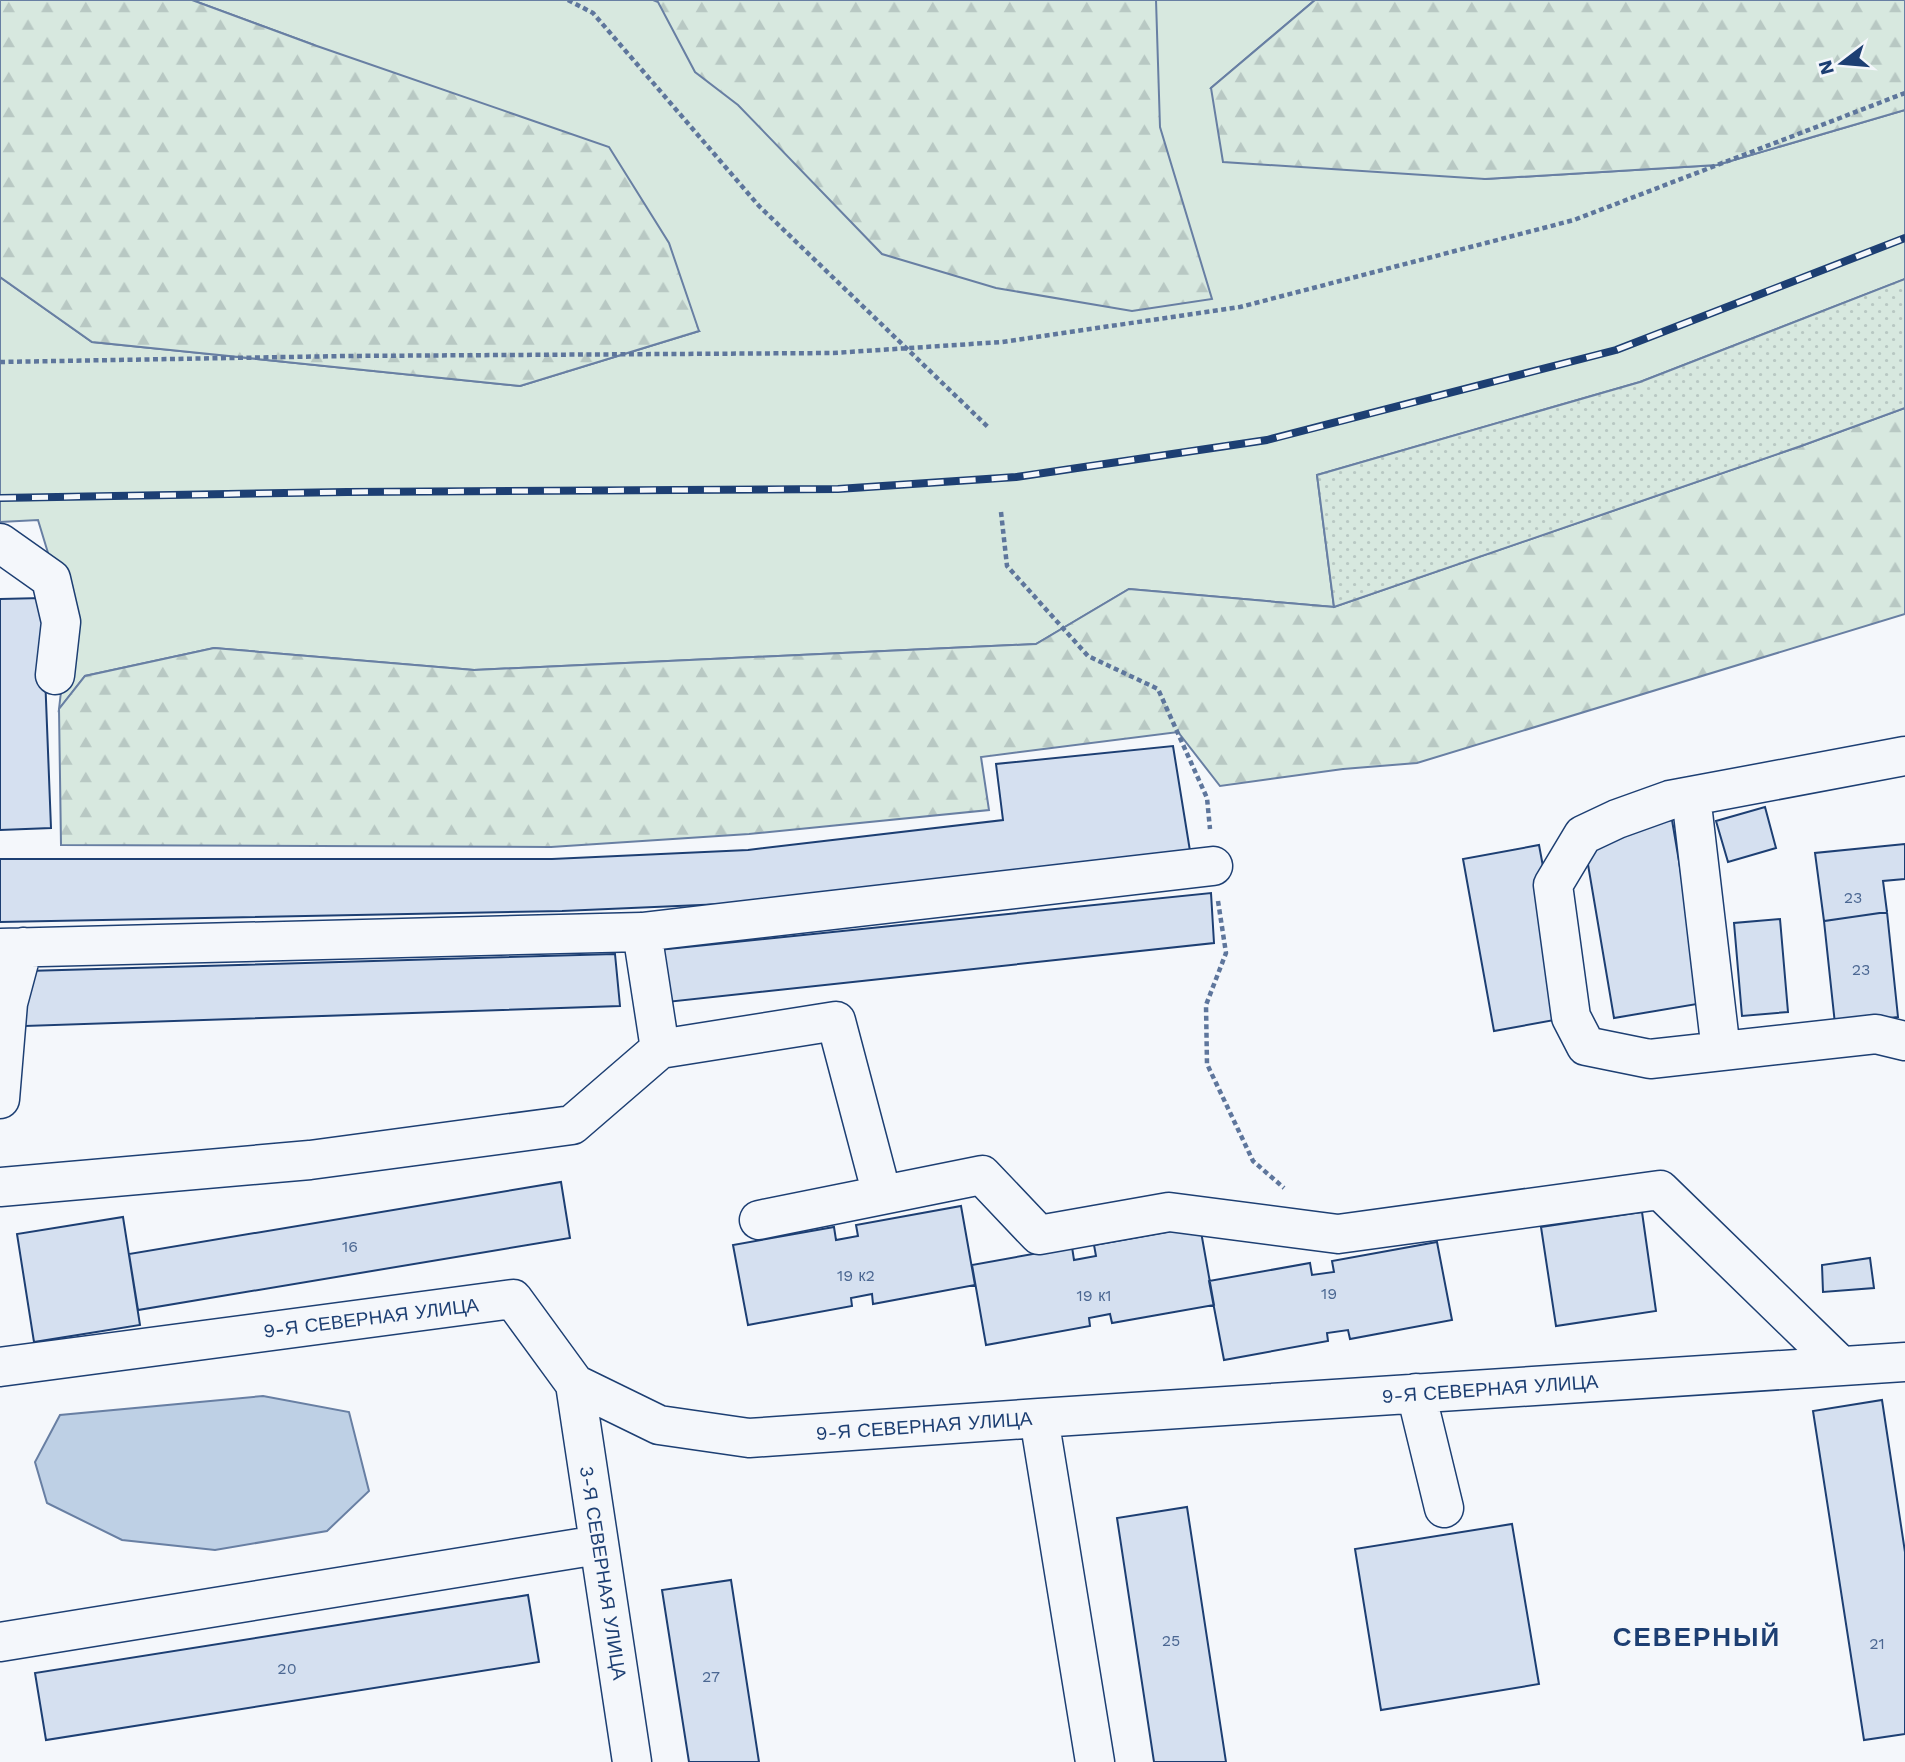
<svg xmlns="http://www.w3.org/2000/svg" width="1905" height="1762" font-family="'Work Sans',sans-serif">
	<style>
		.green { fill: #d7e8df; stroke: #687fa3; stroke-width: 2 }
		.forest { fill: url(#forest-firs); stroke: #687fa3; stroke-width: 2 }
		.garden { fill: url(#garden-dots); stroke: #687fa3; stroke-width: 2 }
		.water { fill: #bed0e5; stroke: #687fa3; stroke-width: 2 }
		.building { fill: #d5e0f0; stroke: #1d3f73; stroke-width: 2 }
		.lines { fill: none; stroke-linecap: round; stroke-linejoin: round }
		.minor-casing { stroke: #1d3f73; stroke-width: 41 }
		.path { stroke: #5e769c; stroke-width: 4.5; stroke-dasharray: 5 3.5; stroke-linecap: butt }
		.minor { stroke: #f4f7fb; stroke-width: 38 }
		.rail-casing { stroke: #1d3f73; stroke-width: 8 }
		.rail { stroke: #f4f7fb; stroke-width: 5; stroke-dasharray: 16; stroke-linecap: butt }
		.labels { text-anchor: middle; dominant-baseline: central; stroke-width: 5; stroke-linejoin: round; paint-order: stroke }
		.number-label { font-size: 16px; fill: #4b6792 }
		.street-label { font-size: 19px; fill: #1d3f73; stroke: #f4f7fb }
		.district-label { font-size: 26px; font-weight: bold; letter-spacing: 2px; fill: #1d3f73; stroke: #f4f7fb }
	</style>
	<defs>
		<pattern id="forest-firs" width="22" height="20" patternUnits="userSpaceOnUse" patternTransform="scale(1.75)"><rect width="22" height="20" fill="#d7e8df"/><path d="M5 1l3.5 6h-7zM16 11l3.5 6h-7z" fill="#b8c8c3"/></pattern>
		<pattern id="garden-dots" width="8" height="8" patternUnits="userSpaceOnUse" patternTransform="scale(1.75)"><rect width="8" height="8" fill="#d7e8df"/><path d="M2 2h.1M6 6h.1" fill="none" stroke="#b8c8c3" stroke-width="1.8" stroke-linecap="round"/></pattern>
	</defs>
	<rect width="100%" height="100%" fill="#f4f7fb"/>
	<!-- green -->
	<path class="green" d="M192 0H1315L1211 88 1485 179 1717 165 1905 110V279L1640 382 1317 475 1334 607 1129 589 1036 644 474 670 214 648 85 676 59 709 69 622 38 520 0 522V277L92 342 520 386 699 331 314 45Z"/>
	<!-- forest -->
	<path class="forest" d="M0 0H192L314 45 609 147 669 243 699 331 520 386 92 342 0 277Z
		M653 0H1156L1160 127 1212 299 1132 311 996 288 882 254 738 105 695 72 658 2Z
		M1315 0H1905V110L1717 165 1485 179 1223 162 1211 88Z
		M1905 408V614L1417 763 1343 769 1220 786 1178 732 981 757 989 810 749 834 551 847 61 845 59 709 85 676 214 648 474 670 1036 644 1129 589 1334 607 1801 446Z"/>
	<!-- garden -->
	<path class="garden" d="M1905 279V408L1801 446 1334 607 1317 475 1640 382Z"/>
	<!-- water -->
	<path class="water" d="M263 1396 349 1412 369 1491 327 1531 215 1550 122 1540 47 1503 35 1462 60 1415Z"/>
	<!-- building -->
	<path class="building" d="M42 598 51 828 0 830V599Z
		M1173 746 1190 851 767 902 562 911 0 922V859H552L748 850 1003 820 996 764Z
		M1765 807 1776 848 1728 862 1716 821Z
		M1672 820 1703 1003 1614 1018 1583 835Z
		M1905 844V879L1883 881 1887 912 1824 921 1815 853Z
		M1539 845 1571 1017 1494 1031 1463 859Z
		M1211 893 1214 943 667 1002 658 950Z
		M1887 912 1898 1017 1835 1024 1824 921Z
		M1780 919 1788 1012 1742 1016 1734 923Z
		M615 954 620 1006 25 1026 27 971Z
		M561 1182 570 1238 138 1310 129 1254Z
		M961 1206 975 1285 873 1304 872 1294 851 1298 852 1306 748 1325 733 1245 834 1227 836 1240 858 1236 856 1225Z
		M1642 1212 1656 1311 1556 1326 1541 1227Z
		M123 1217 140 1325 34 1342 17 1234Z
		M1200 1226 1214 1305 1112 1323 1110 1314 1089 1318 1090 1326 986 1345 972 1265 1072 1247 1074 1260 1096 1256 1094 1245Z
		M1437 1242 1452 1320 1350 1339 1348 1330 1327 1333 1328 1341 1224 1360 1209 1281 1310 1263 1312 1275 1334 1272 1332 1261Z
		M1870 1258 1874 1288 1823 1292 1822 1265Z
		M1882 1400 1905 1552V1734L1864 1740 1813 1411Z
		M1187 1507 1226 1762H1154L1117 1518Z
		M1512 1524 1539 1684 1381 1710 1355 1549Z
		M731 1580 759 1762H689L662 1590Z
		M528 1595 539 1662 46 1740 35 1673Z"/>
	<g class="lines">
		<defs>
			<path id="minor" d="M0 543 51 579 61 622 55 675
				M1905 756 1670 800 1617 819 1583 835 1553 885 1571 1017 1586 1046 1650 1059 1876 1034 1905 1041
				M1691 796 1721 1051
				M0 948 642 932 1213 866
				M660 1049 836 1021 882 1195
				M0 1099 8 1003 23 947
				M0 1187 310 1160 572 1125 660 1049 642 932
				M759 1220 982 1175 1039 1235 1169 1212 1338 1234 1660 1190 1841 1366
				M0 1367 513 1299 575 1384 659 1425 749 1438 1039 1418 1905 1362
				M575 1384 632 1762
				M1416 1393 1444 1508
				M1039 1418 1095 1762
				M0 1642 598 1545"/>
		</defs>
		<!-- minor casing -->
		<use href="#minor" class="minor-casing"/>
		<!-- path -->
		<path class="path" d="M568 0 593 13 759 206 989 428
			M0 362 345 356 833 353 1002 342 1240 307 1574 220 1905 93
			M1001 512 1007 566 1088 656 1158 689 1207 798 1210 829
			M1218 901 1226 953 1206 1005 1207 1064 1253 1161 1284 1188"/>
		<!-- minor -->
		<use href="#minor" class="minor"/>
		<defs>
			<path id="rail" d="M0 498 347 492 838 489 1016 477 1267 440 1616 350 1905 238"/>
		</defs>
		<!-- rail casing -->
		<use href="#rail" class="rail-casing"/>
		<!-- rail -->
		<use href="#rail" class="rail"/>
	</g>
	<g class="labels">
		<!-- number labels -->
		<g class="number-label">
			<text x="1853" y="897">23</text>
			<text x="1861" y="969">23</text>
			<text x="350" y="1246">16</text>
			<text x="856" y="1275">19 к2</text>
			<text x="1329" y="1293">19</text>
			<text x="1094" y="1295">19 к1</text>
			<text x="1171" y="1640">25</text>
			<text x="1877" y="1643">21</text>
			<text x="287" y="1668">20</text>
			<text x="711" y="1676">27</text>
		</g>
		<!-- street labels -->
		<g class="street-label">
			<text transform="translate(371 1318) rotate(-7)">9-Я СЕВЕРНАЯ УЛИЦА</text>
			<text transform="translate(1490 1389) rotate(-4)">9-Я СЕВЕРНАЯ УЛИЦА</text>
			<text transform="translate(924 1426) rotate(-4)">9-Я СЕВЕРНАЯ УЛИЦА</text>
			<text transform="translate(603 1573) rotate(81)">3-Я СЕВЕРНАЯ УЛИЦА</text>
		</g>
		<!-- district labels -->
		<g class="district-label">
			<text x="1697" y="1637">СЕВЕРНЫЙ</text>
		</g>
	</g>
	<!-- north arrow -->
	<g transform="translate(1842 63) rotate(254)" stroke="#f4f7fb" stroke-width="5" paint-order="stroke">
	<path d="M0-5L12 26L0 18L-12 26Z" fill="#1d3f73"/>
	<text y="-10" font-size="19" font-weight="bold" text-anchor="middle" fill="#1d3f73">N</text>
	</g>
</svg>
